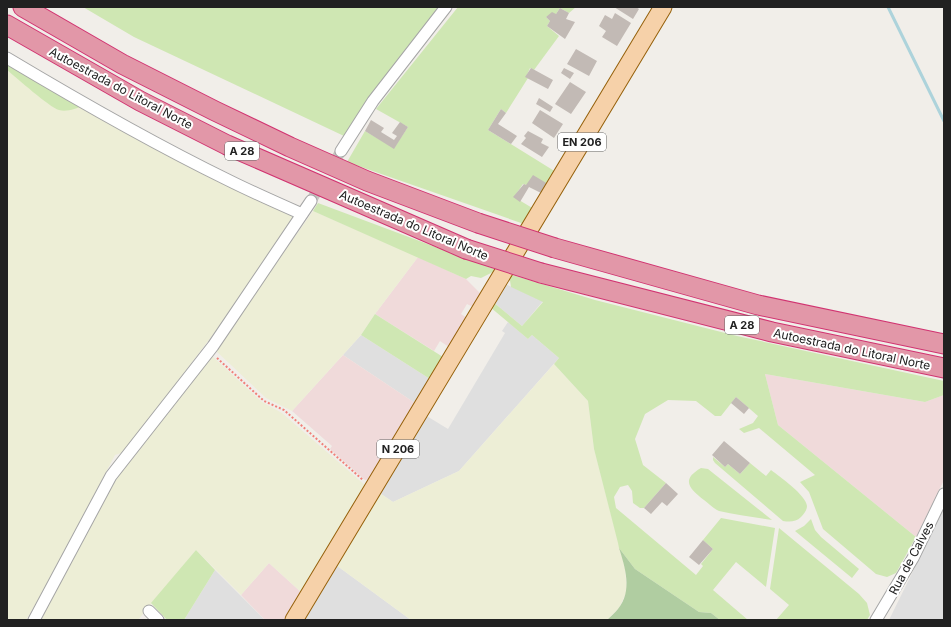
<svg xmlns="http://www.w3.org/2000/svg" width="951" height="627" font-family="Inter,sans-serif">
	<style>
		.residential { fill: #dfdfdf }
		.commercial { fill: #f0dada }
		.farmland { fill: #edeed6 }
		.grass { fill: #cfe7b3 }
		.forest { fill: #b0cda1 }
		.lines { fill: none; stroke-linecap: round; stroke-linejoin: round }
		.stream { stroke: #add3db; stroke-width: 3 }
		.building { fill: #c2bab5 }
		.street-tunnel { stroke: #c7c5c1; stroke-width: 11; stroke-dasharray: 11 5.5; stroke-linecap: butt }
		.street-casing { stroke: #a5a5a5; stroke-width: 13 }
		.primary-casing { stroke: #95600a; stroke-width: 19 }
		.highway-casing { stroke: #d13471; stroke-width: 21 }
		.path { stroke: #f1807a; stroke-width: 2; stroke-dasharray: 2 2; stroke-linecap: butt }
		.street { stroke: #fff; stroke-width: 11 }
		.primary { stroke: #f6d1a9; stroke-width: 17 }
		.highway { stroke: #e297a8; stroke-width: 19 }
		.highway-bridge-casing { stroke: #d13471; stroke-width: 21; stroke-linecap: butt }
		.highway-bridge { stroke: #e297a8; stroke-width: 19 }
		.labels { text-anchor: middle; dominant-baseline: central; stroke-width: 4; stroke-linejoin: round; paint-order: stroke }
		.shield { fill: #fff; stroke: #646464; stroke-width: 1 }
		.shield-label { font-size: 11px; font-weight: bold; fill: #212121 }
		.street-label { font-size: 12px; fill: #212121; stroke: #fff }
	</style>
	<rect width="100%" height="100%" fill="#f1eee9"/>
	<!-- residential -->
	<path class="residential" d="M505 284 543 301 522 326 493 302Z
		M508 322 528 339 532 335 559 358 459 471 393 502 381 494 380 489 425 415 448 429 505 333 502 331Z
		M361 335 430 379 415 403 343 355Z
		M944 508V620H889Z
		M336 565 411 620H303Z
		M215 570 265 620H184Z"/>
	<!-- commercial -->
	<path class="commercial" d="M418 257 466 279 481 294 473 307 467 304 461 314 467 318 449 347 440 341 434 351 375 314Z
		M343 355 415 403 370 479 365 480 330 449 332 446 292 411Z
		M765 374 925 402 944 395V476L943 482 916 537 778 425Z
		M269 563 302 593 286 620H265L241 595Z"/>
	<!-- farmland -->
	<path class="farmland" d="M7 70 48 103 83 105 296 217 224 320 124 452 115 455 44 590 26 620H7Z
		M313 211 418 257 375 314 361 335 292 411 266 398 215 350Z
		M211 355 262 402 282 413 366 486 302 593 269 563 241 595 196 550 138 620H38L112 482Z
		M554 364 588 401 594 449 625 568 627 591 619 608 607 620H411L336 565 373 501 381 494 393 502 459 471Z"/>
	<!-- grass -->
	<path class="grass" d="M83 7H443L344 136 134 37Z
		M458 7H576L569 13 560 8 556 14 546 17 550 21 547 26 559 36 534 70 530 68 526 77 528 78 506 113 501 109 488 130 556 172 548 184 526 185 523 184 514 197 534 209 524 224 347 162 365 131 394 148 408 127 376 109Z
		M7 61 83 105C77 109 66 112 59 110 49 107 17 78 7 70Z
		M318 203 497 270 481 278 471 276 466 279 313 211Z
		M509 274 595 300 737 336 944 381V395L925 402 765 374 778 425 916 537 896 573 887 577 876 574 823 529 809 492 800 482 815 475 759 428 744 433 739 429 753 423 758 416 736 397 721 416H715L696 401 668 400 645 414 635 439 643 465 666 483 644 508H640L633 503 632 491 628 485 620 487 614 497 616 508 696 575 703 566 701 564 713 549 703 540 721 518 775 528 766 587 736 562 713 590 748 620H720L711 613 699 612 635 569 619 548 618 543 594 449 588 401 554 364 559 358 532 335 528 339 490 307 493 302 522 326 543 302 511 287Z
		M375 314 443 357 430 379 361 335Z
		M713 457 725 467 728 464 740 474 750 463 766 476 771 470C780 477 806 495 807 506 807 510 804 514 801 517 796 522 790 522 783 521L715 463 713 460Z
		M701 468 708 469 772 520C754 517 736 515 719 511 714 509 708 503 704 500 690 489 680 480 701 468Z
		M811 519 815 530 821 537 859 569 852 578 795 531 804 526Z
		M779 528 859 594 867 603 870 615 867 620H776L789 605 770 589Z
		M196 550 215 570 184 620H167L151 603Z"/>
	<!-- forest -->
	<path class="forest" d="M619 548 635 569 699 612 711 613 720 620H607C611 616 615 613 618 609 633 591 625 567 619 548Z"/>
	<g class="lines">
		<!-- stream -->
		<path class="stream" d="M888 7 944 121"/>
	</g>
	<!-- building -->
	<path class="building" d="M614 7H636L639 9 633 19Z
		M560 8 569 13 566 19 575 22 565 39 547 26 550 21 546 17 552 12 556 14Z
		M615 13 631 23 617 46 602 37 606 31 599 26 605 15 612 19Z
		M576 49 597 61 589 76 567 64Z
		M531 68 553 80 548 89 525 77Z
		M564 68 574 73 570 79 561 73Z
		M570 82 586 92 571 114 555 104Z
		M539 98 553 107 550 112 536 104Z
		M501 109 506 113 498 124 517 136 511 144 488 130Z
		M540 110 563 124 554 138 532 123Z
		M371 120 384 128 381 132 394 140 397 136 392 133 400 122 408 127 394 149 365 131Z
		M528 131 543 139 541 143 549 147 542 157 521 144 526 138 524 136Z
		M533 175 548 184 543 194 529 187 520 202 513 197 524 184 526 185Z
		M736 397 749 408 744 414 731 403Z
		M724 441 750 463 740 474 728 464 725 467 712 455Z
		M666 483 678 494 667 506 662 502 651 514 644 508Z
		M703 540 713 549 699 565 689 557Z"/>
	<g class="lines">
		<!-- street-tunnel -->
		<path class="street-tunnel" d="M311 201 341 151"/>
		<defs>
			<path id="street" d="M7 58C79 101 152 143 228 180 252 192 277 203 302 214
				M341 151 373 101 446 7
				M149 611 158 620
				M34 620 111 476 213 346 311 201
				M876 620 913 558 944 494"/>
			<path id="primary" d="M294 620 663 7"/>
			<path id="highway" d="M23 7 122 64 215 111 290 147 367 181 478 223
				M7 25 140 101 227 145 466 249
				M555 248 758 305 944 344
				M541 273 772 332 944 368"/>
		</defs>
		<!-- street casing -->
		<use href="#street" class="street-casing"/>
		<!-- primary casing -->
		<use href="#primary" class="primary-casing"/>
		<!-- highway casing -->
		<use href="#highway" class="highway-casing"/>
		<!-- path -->
		<path class="path" d="M217 358 264 401 284 410 363 480"/>
		<!-- street -->
		<use href="#street" class="street"/>
		<!-- primary -->
		<use href="#primary" class="primary"/>
		<!-- highway -->
		<use href="#highway" class="highway"/>
		<defs>
			<path id="highway-bridge" d="M478 223 555 248
				M466 249 541 273"/>
		</defs>
		<!-- highway-bridge casing -->
		<use href="#highway-bridge" class="highway-bridge-casing"/>
		<!-- highway-bridge -->
		<use href="#highway-bridge" class="highway-bridge"/>
	</g>
	<g class="labels">
		<!-- shield labels -->
		<g class="shield">
			<rect x="558" y="133" width="48" height="18" rx="3"/>
			<rect x="225" y="142" width="34" height="18" rx="3"/>
			<rect x="725" y="316" width="34" height="18" rx="3"/>
			<rect x="377" y="440" width="42" height="18" rx="3"/>
		</g>
		<g class="shield-label">
			<text x="582" y="142">EN 206</text>
			<text x="242" y="151">A 28</text>
			<text x="742" y="325">A 28</text>
			<text x="398" y="449">N 206</text>
		</g>
		<!-- street labels -->
		<g class="street-label">
			<text transform="translate(121 88) rotate(28)">Autoestrada do Litoral Norte</text>
			<text transform="translate(414 225) rotate(23)">Autoestrada do Litoral Norte</text>
			<text transform="translate(852 349) rotate(12)">Autoestrada do Litoral Norte</text>
			<text transform="translate(911 558) rotate(-62)">Rua de Calves</text>
		</g>
	</g>
	<!-- border -->
	<rect width="951" height="627" fill="none" stroke="#212121" stroke-width="16"/>
</svg>
